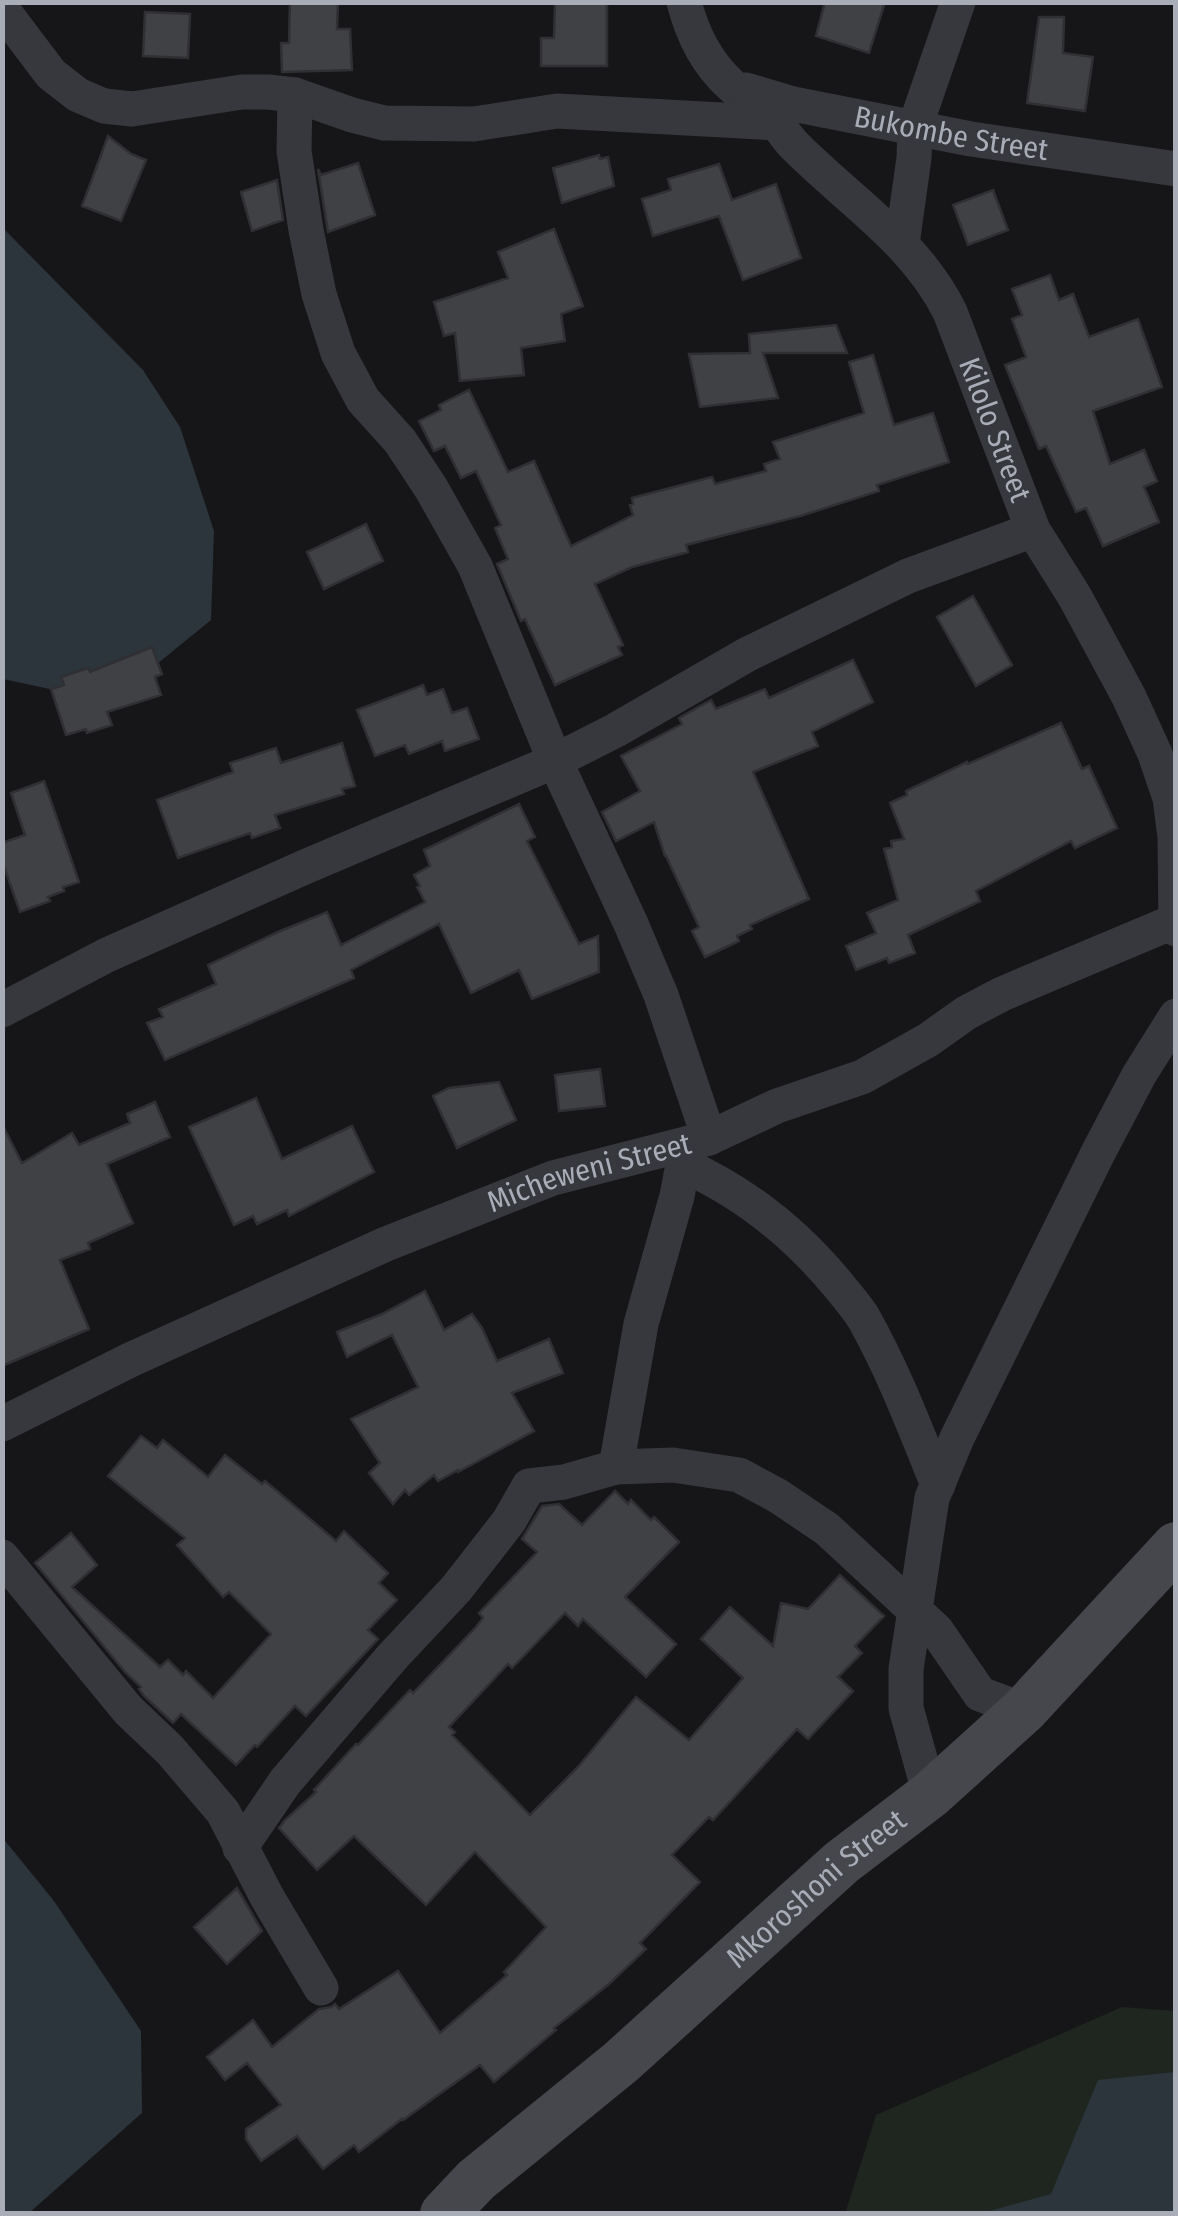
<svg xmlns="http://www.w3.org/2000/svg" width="1178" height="2216" font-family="'Fira Sans Condensed',sans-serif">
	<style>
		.green { fill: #1e261f }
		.water { fill: #2c353c }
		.building { fill: #404145; stroke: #303034; stroke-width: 2.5 }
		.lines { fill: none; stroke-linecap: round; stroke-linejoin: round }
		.street { stroke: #37383d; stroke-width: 35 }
		.secondary { stroke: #45474d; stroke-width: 48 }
		.labels { text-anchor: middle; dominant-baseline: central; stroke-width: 8; stroke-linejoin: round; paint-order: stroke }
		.street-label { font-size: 30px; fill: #a8adb8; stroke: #111113 }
	</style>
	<rect width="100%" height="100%" fill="#161618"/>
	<!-- green -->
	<path class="green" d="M1122 2007 1175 2011V2213L845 2214 876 2115Z"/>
	<!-- water -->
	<path class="water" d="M2 227 143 370 180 427 214 531 211 620 146 673 78 695 3 679Z
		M2 1837 54 1901 141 2031 142 2113 29 2213H3Z
		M1175 2072V2213H982L1051 2194 1098 2080Z"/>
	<!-- building -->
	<path class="building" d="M290 2H338L337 29H350L352 70 282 72 281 43H289Z
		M555 2H607V66H541V38H554Z
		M825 2H885L869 53 816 36Z
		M145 12 190 14 188 58 143 56Z
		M1039 17H1064L1063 53 1093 57 1085 111 1027 103Z
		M108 136 131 154 146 160 121 221 82 206Z
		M599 155 600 159 608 157 614 186 562 203 553 168Z
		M358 163 375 215 328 232 318 169 321 175Z
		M719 164 732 200 776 184 801 258 743 280 719 216 653 236 642 199 671 190 668 179Z
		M277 180 283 220 252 231 241 192Z
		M993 190 1008 230 968 245 953 205Z
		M554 229 583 306 561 314 565 341 521 348 524 375 460 381 455 333 444 336 434 302 508 278 498 252Z
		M1050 275 1059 300 1073 294 1089 337 1138 319 1162 387 1093 411 1110 464 1144 450 1157 481 1144 487 1159 522 1103 546 1086 508 1076 512 1046 446 1039 449 1005 365 1026 357 1012 319 1022 315 1012 289Z
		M836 325 847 353H763L778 398 700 407 689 354 750 353 749 334Z
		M873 355 894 425 933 413 949 462 877 485 879 491 800 516 686 545 688 552 632 567 595 584 623 645 618 647 622 655 555 685 525 619 521 621 497 564 508 559 495 528 501 525 476 471 461 478 445 446 434 451 419 421 441 410 439 405 469 390 508 472 534 461 571 546 633 515 630 505 633 504 632 498 712 477 715 484 766 471 764 464 780 459 773 442 864 413 849 362Z
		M366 524 383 561 324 589 307 552Z
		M973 596 1012 665 976 686 937 617Z
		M152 647 162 674 155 677 161 695 107 712 112 725 87 733 86 729 66 735 51 689 64 685 61 677 88 668 90 672Z
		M853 660 873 702 812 732 818 746 753 772 809 899 750 925 752 929 737 936 739 941 705 957 692 931 699 927 666 856H665L654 822 616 841 602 812 640 791 621 756 682 724 679 718 711 700 716 709 765 689 769 698Z
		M423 685 427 695 443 689 452 713 467 708 479 739 445 751 442 741 409 754 405 745 375 756 357 710Z
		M1061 723 1082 769 1089 766 1117 828 1075 848 1071 841 976 891 980 901 908 935 915 953 889 963 887 958 856 970 846 946 876 933 867 913 898 900 884 849 892 847 891 841 904 839 890 803 907 795 906 791 967 762 968 764Z
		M342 743 355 786 342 789 344 794 275 815 280 828 252 838 250 833 178 858 157 800 233 772 230 763 276 748 281 763Z
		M44 781 79 882 63 887 64 891 48 897 50 901 20 912 2 861V843L25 835 11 793Z
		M519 804 535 837 527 841 579 944 598 936 599 972 532 999 519 970 471 993 439 924 351 970 354 978 165 1060 147 1023 163 1017 159 1009 216 984 208 965 278 932 327 912 341 945 425 902 417 887 420 886 414 875 430 866 424 850Z
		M600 1069 605 1106 559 1111 555 1075Z
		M499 1082 516 1120 457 1148 433 1096 449 1088Z
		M256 1098 282 1159 352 1126 374 1172 289 1216 287 1210 257 1224 253 1216 234 1225 189 1127Z
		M155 1102 170 1137 107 1164 133 1223 88 1243 90 1249 60 1260 89 1329 2 1366V1124L22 1163 72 1133 79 1145 130 1123 127 1114Z
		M425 1291 444 1330 472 1314 482 1328 497 1361 549 1339 563 1373 512 1393 534 1431 458 1472V1470L438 1481 434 1475 409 1495 405 1490 393 1504 369 1473 380 1463 351 1419 418 1387 392 1335 347 1357 337 1332 382 1314Z
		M141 1436 157 1448 163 1440 208 1477 225 1455 262 1484 265 1481 336 1541 344 1531 388 1573 379 1583 397 1600 368 1630 378 1639 306 1716 295 1706 257 1747 255 1745 236 1765 181 1714 173 1723 144 1696 139 1689 141 1687 125 1672 35 1563 71 1533 97 1565 72 1587 160 1667 168 1660 183 1675 186 1671 213 1698 271 1634 229 1592 223 1597 203 1574 177 1545 185 1538 108 1476Z
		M615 1491 628 1504 631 1500 651 1520 654 1517 679 1542 625 1597 676 1644 646 1677 583 1619 578 1626 565 1613 512 1668 508 1664 449 1727 455 1732 452 1735 530 1815 578 1767 636 1697 689 1740 743 1678 701 1639 730 1607 773 1646 781 1603 808 1609 840 1575 884 1616 855 1646 862 1653 838 1677 853 1691 808 1739 797 1729 713 1820 709 1817 672 1855 700 1882 640 1943 646 1949 609 1984 554 2028 556 2030 494 2082 480 2065 403 2120 402 2119 359 2152 354 2145 323 2169 297 2136 261 2161 246 2139V2129L281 2105 247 2063 225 2080 207 2057 253 2020 272 2047 319 2009 331 2007 335 2004 339 2009 398 1971 440 2033 507 1975 504 1972 546 1927 475 1852 426 1905 354 1836 317 1870 279 1828 285 1820 316 1792 314 1790 356 1744 358 1745 410 1690 413 1693 476 1627 483 1618 479 1613 537 1552 522 1539 542 1506 559 1504 582 1525Z
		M237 1888 262 1931 227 1964 194 1927Z"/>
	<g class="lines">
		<!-- street -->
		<g class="street">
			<path id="s1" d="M684 2C693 36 707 64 733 87 746 99 762 109 775 122 782 129 787 138 794 145 848 200 915 241 950 312L1033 530 1075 597 1129 697 1155 754 1170 798 1175 837 1176 929"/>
			<path d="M2 9 51 74 78 95 104 106 132 109 242 92H268L295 95 352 115 384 123 474 124 557 111 777 123"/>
			<path id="s2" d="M746 90 793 104 971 139 1176 169"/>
			<path d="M295 95 294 151 306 230 319 294 338 353 363 400 400 441 431 488 475 566 555 761 631 924 661 995 709 1138"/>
			<path d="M902 244 914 158 915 127 958 2"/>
			<path d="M2 1010 107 955 307 866 555 761 616 730 748 654 908 576 1033 530"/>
			<path d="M683 1165C744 1192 797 1235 839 1286 847 1296 856 1306 863 1317 893 1370 915 1428 938 1485"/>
			<path id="s3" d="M2 1424 130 1360 386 1244 553 1178 709 1138 777 1106 862 1077 928 1040 966 1013 1002 994 1175 921"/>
			<path d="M616 1467 641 1324 677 1196 687 1144"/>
			<path d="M2 1557 128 1710 170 1750 223 1812 267 1897 321 1988"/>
			<path d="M930 1795 906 1708V1669L932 1498 957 1438 1099 1151 1139 1075 1176 1016"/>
			<path d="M240 1848 285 1782 393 1656 456 1589 509 1521 529 1486 564 1482 616 1467 673 1465 739 1475 778 1496 827 1529 936 1630 980 1694 1024 1710"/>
		</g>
		<!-- secondary -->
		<path class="secondary" id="s4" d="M444 2214 476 2180 621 2062 842 1862 930 1795 1024 1710 1176 1546"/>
	</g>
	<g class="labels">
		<!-- street labels -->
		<g class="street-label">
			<text stroke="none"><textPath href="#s2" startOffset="210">Bukombe Street</textPath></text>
			<text stroke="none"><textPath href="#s1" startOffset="540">Kilolo Street</textPath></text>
			<text stroke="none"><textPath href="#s3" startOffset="640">Micheweni Street</textPath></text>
			<text stroke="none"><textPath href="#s4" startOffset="495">Mkoroshoni Street</textPath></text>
		</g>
	</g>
	<!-- border -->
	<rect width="1178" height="2216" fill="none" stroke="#a8adb8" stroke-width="10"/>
</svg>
